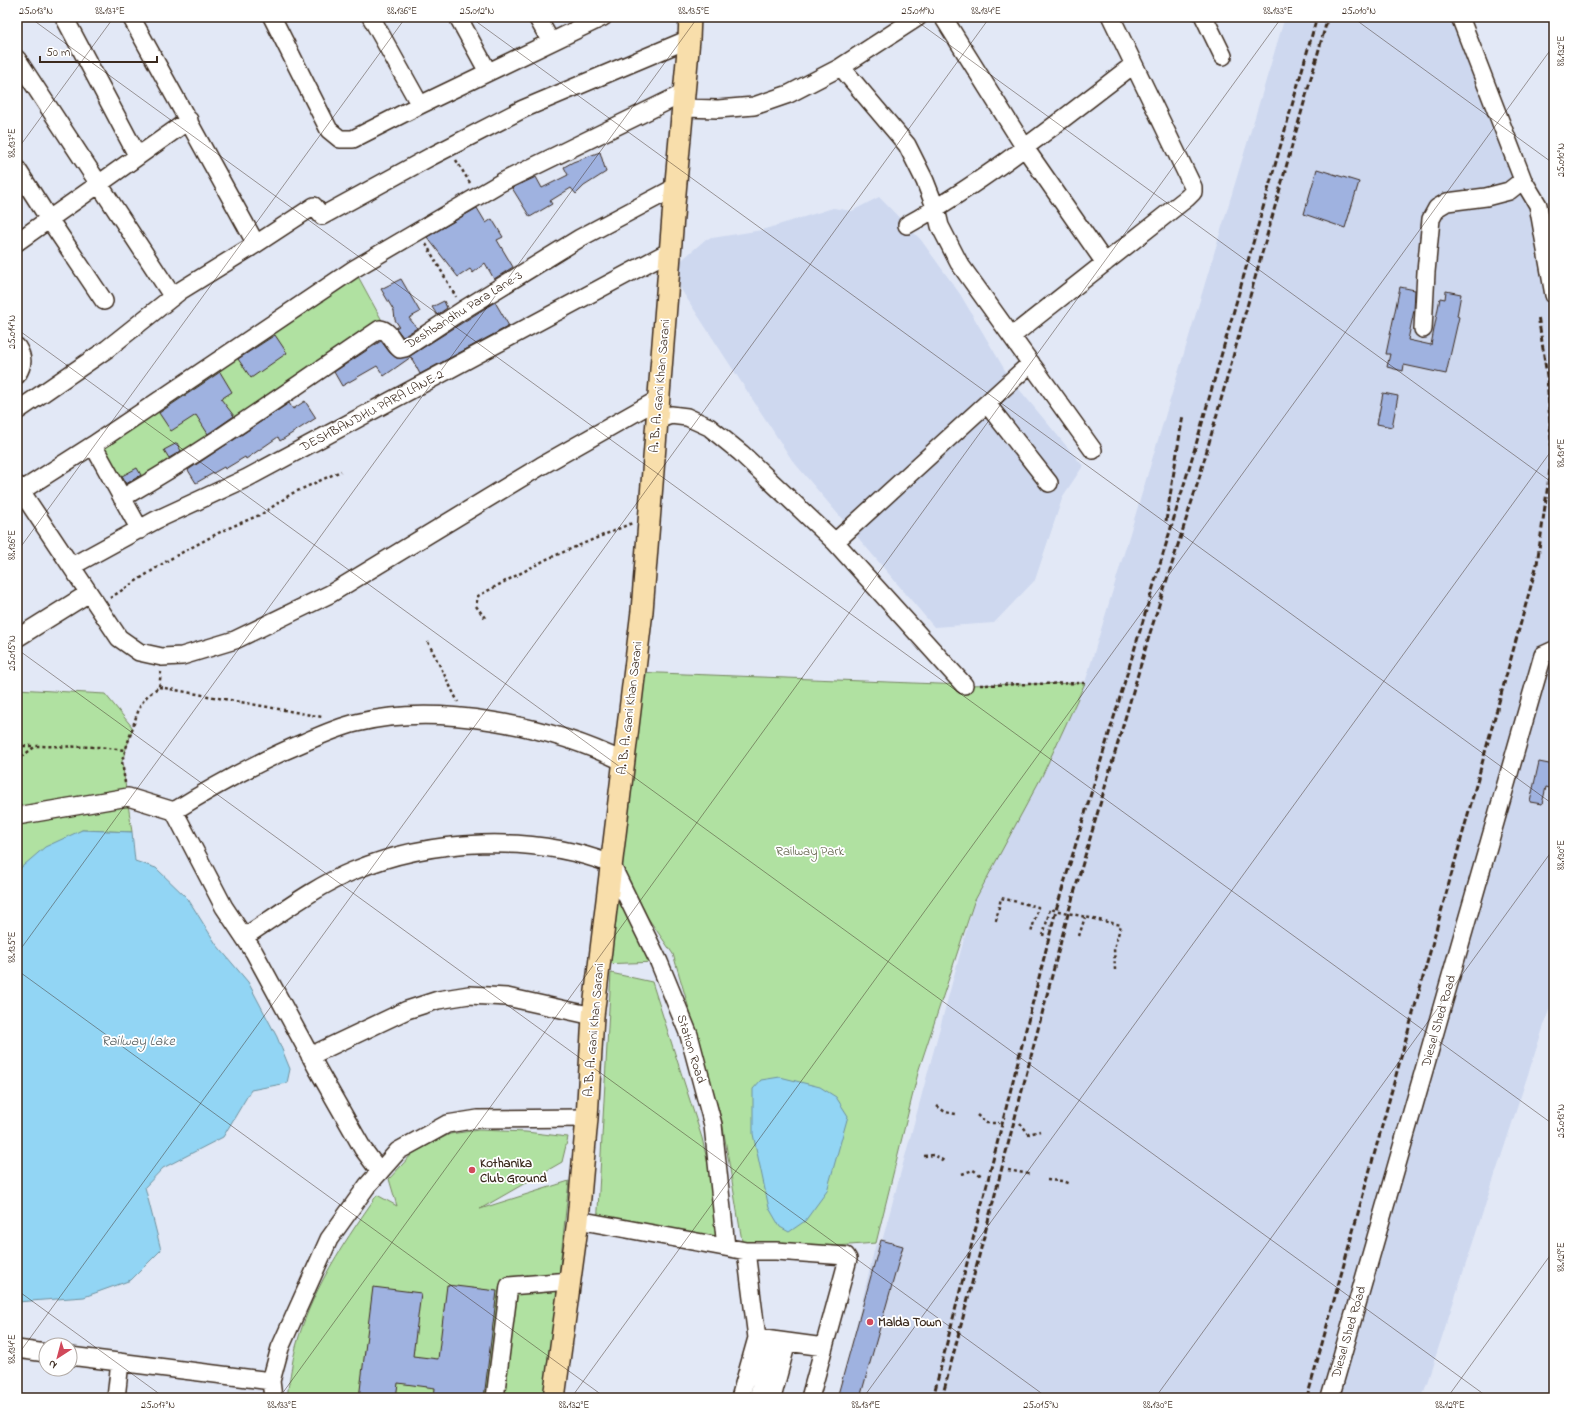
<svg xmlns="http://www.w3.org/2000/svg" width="1571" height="1415" font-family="'Indie Flower',sans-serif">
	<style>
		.built { fill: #ced8ef }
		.green { fill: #b0e1a1; stroke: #768660 }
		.water { fill: #92d5f4; stroke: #6f919e }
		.building { fill: #9fb2e0; stroke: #3b2a1e }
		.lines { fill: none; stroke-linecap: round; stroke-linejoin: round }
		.minor-casing { stroke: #3b2a1e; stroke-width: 20 }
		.major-casing { stroke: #3b2a1e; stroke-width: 24 }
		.path { stroke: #3b2a1e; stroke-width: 2.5; stroke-dasharray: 3 3; stroke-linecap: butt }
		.minor { stroke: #fff; stroke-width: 17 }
		.major { stroke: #f8deab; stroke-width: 21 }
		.rail { stroke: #3b2a1e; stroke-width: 3; stroke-dasharray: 6 3; stroke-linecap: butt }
		.ticks { fill: none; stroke: #3b2a1e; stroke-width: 1; stroke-opacity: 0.45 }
		.poi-dot { fill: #d1495b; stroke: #fff; stroke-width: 1.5 }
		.labels { text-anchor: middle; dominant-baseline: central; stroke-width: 3.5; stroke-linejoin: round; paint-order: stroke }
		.street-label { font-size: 13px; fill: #3b2a1e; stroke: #fff }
		.park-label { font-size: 13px; fill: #58583f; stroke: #fff }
		.poi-label { font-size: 13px; font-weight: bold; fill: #3b2a1e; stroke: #fff; text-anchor: start }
		.water-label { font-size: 14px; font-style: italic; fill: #555d5e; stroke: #fff }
		.neatline { fill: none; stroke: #3b2a1e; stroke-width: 1.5 }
		.ticks-label { font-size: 10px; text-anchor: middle; fill: #3b2a1e }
	</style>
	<rect width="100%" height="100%" fill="#e2e8f6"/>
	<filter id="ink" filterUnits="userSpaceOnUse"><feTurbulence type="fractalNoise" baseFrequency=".025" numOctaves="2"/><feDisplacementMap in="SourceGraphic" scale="8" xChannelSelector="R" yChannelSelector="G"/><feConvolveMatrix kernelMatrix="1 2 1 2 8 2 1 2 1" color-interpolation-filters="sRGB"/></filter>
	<g filter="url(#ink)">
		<!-- built -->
		<path class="built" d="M1285 17H1458L1527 181 1547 207 1554 251V989L1552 1001 1422 1398H839L874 1251 876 1244 881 1245 974 902 1042 776 1085 683Z
			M879 197 921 240 960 294 1009 377 1083 466 1063 496 1035 580 994 623 934 627 792 460 669 271 706 239 762 230 833 208 852 211Z"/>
		<!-- green -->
		<path class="green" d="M354 269 385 326 122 497 94 445Z
			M634 672 964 685 1085 683 1042 776 974 902 919 1069 876 1243 744 1253 722 1121 673 954 613 868 659 962 599 964Z
			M17 689 105 694 133 728 122 761 132 832 82 830 17 871Z
			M611 973 652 982 702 1138 712 1182 716 1236 597 1228Z
			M479 1130 526 1132 568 1137 562 1162 480 1209 569 1181 546 1398H288C287 1389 290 1379 291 1371 301 1305 340 1248 377 1195L397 1206 389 1179 413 1153 450 1134Z"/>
		<!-- water -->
		<path class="water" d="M82 830 132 832 135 861 156 868 188 899 216 944 248 982 277 1037 290 1069 287 1083 251 1090 223 1137 163 1168 145 1187 161 1250 131 1280 84 1297 17 1302V871L45 847Z
			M780 1077 820 1087 836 1097 848 1116 827 1191 805 1221 789 1232 780 1227 769 1208 753 1134V1089L761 1080Z"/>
		<!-- building -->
		<path class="building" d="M600 152 606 172 584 186 576 194 571 188 550 201 552 204 530 217 512 188 536 177 542 188 568 175 564 167 573 162Z
			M1317 169 1359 182 1345 228 1304 214Z
			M477 208 486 223 492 219 503 237 497 240 513 267 494 279 485 263 473 273 470 269 458 277 427 237Z
			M401 279 420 312 409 318 417 328 403 337 396 328 399 326 395 320 394 311 381 289Z
			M1400 287 1415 290 1414 310 1408 340 1431 345 1440 298 1445 299 1446 291 1461 294 1457 316 1459 317 1446 374 1404 365 1403 371 1387 367 1390 354H1386Z
			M444 301 447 308 437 315 432 307Z
			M495 302 509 326 420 374 411 357 384 376 377 366 342 386 334 372 381 341 390 353 397 358 410 356Z
			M275 335 287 353 251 378 238 359Z
			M220 372 232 392 221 399 234 416 208 434 196 415 171 431 159 413Z
			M1383 393 1398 396 1392 427 1377 424Z
			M305 401 316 418 280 441 278 437 246 459 245 457 225 469 224 467 196 483 188 470 289 403 293 409Z
			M177 443 181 451 169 458 164 450Z
			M137 468 141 475 126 484 122 476Z
			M1539 762 1554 765V789L1546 787 1542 804 1530 802Z
			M881 1240 903 1246 860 1398H837Z
			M447 1285 497 1291 484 1398H434L435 1388 398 1383 396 1398H359L373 1287 421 1293 413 1356 438 1359Z"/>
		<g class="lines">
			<defs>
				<path id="minor" d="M64 17 137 155
					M131 17 256 244
					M272 17 329 130 340 139H353L420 105 603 17
					M371 17 420 105
					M458 17 488 72
					M537 17 551 42
					M943 17 1025 148 1105 263
					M1204 17 1223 56
					M1460 17 1523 180 1538 205 1554 295
					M17 59 173 297
					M841 67 907 145 925 181 936 209 940 226 959 263 1093 450
					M683 108 718 109 754 106 789 94 841 67 918 17
					M17 169 49 219 104 301
					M907 225C987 180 1060 121 1133 65
					M17 242 189 120
					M1423 329 1426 272 1431 219 1437 208 1447 202 1486 197 1509 191 1523 180
					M1012 336 1187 198 1193 192V187L1111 17
					M17 347C24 358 23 365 17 375
					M987 404 1049 483
					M17 411 107 349 180 291 256 244 314 206 322 216 430 157 523 109 689 39
					M657 420 671 415 687 417 709 427 741 453 835 542 964 685
					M93 445 140 530
					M17 485 21 491 93 445 354 269 502 182 684 93
					M21 491 119 638 139 652 162 657 182 656 235 640 330 594 541 466 659 399
					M122 498C211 447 294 387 380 329 390 330 393 344 400 349L405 348 463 310 580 238 676 187
					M835 542 1031 363
					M72 566 156 520 247 478 670 251
					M17 638 89 593
					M174 811C216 785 259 761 305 742 321 735 339 727 356 723 438 703 549 725 624 762
					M17 816 128 797 174 811 224 907 254 952 318 1070 363 1149 380 1172
					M244 937C278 915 316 886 353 871 430 838 533 834 611 864L659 962 689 1035 713 1125 726 1247
					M310 1056 407 1010 438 1000 469 995 507 997 593 1016
					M578 1220 746 1251H776L846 1256 848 1259 810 1398
					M757 1338 824 1347
					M17 1349 46 1353
					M70 1356 271 1381
					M116 1398 120 1362
					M273 1398 271 1381 280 1348 329 1239 367 1186 398 1151 447 1124 478 1119 587 1118
					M495 1398 509 1286 570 1281
					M740 1398 757 1338 746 1251
					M758 1398 773 1340
					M772 1398 787 1342
					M1330 1398 1543 655 1554 650"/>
				<path id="major" d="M554 1398 578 1220 587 1118 593 1016 642 611 674 204 689 39 690 17"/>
			</defs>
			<!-- minor casing -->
			<use href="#minor" class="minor-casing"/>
			<!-- major casing -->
			<use href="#major" class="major-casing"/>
			<!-- path -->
			<path class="path" d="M456 160 470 183
				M426 244 456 297
				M110 598 170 559 224 530 262 514 291 494 341 471
				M485 618 476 606 478 596 547 559 632 523
				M428 642 458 702
				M980 685 1085 683
				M159 687 322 717
				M17 746H35
				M17 760 36 746 99 747 125 750
				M125 783 122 761 136 717 141 704 148 695 159 687 161 672
				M996 921 1001 898 1038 907 1031 933
				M1043 936 1050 909 1121 925 1114 948 1115 970
				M1079 936 1085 917
				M937 1106 945 1112 956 1114
				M977 1115 986 1123H999
				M1020 1123 1029 1134 1040 1131
				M924 1156 934 1155 944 1161
				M1008 1170 1029 1174
				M962 1174 973 1170 982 1176
				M1047 1180 1062 1181 1070 1184"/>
			<!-- minor -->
			<use href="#minor" class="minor"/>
			<!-- major -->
			<use href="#major" class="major"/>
			<!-- rail -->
			<path class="rail" d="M1166 521 1183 415
				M933 1398 1056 910 1195 448 1317 17
				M942 1398 1068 914 1150 633 1198 482 1328 17
				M1307 1398 1537 564 1552 455 1547 376 1538 315"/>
		</g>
	</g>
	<!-- ticks -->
	<path class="ticks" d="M29 17 1554 1125M470 17 1554 805M911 17 1554 484M1352 17 1554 164M17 150 114 17M17 329 1489 1398M17 552 406 17M17 649 1048 1398M17 954 698 17M17 970 606 1398M17 1290 165 1398M17 1356 990 17M279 1398 1282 17M571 1398 1554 45M863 1398 1554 447M1155 1398 1554 848M1447 1398 1554 1250"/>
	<!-- markers -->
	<g class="poi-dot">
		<circle cx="472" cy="1170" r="4"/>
		<circle cx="870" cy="1322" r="4"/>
	</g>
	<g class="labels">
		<!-- street labels -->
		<g class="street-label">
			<text transform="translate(464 310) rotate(-32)">Deshbandhu Para Lane-3</text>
			<text transform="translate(660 386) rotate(-85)">A. B. A. Gani Khan Sarani</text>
			<text transform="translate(372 411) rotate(-28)">DESHBANDHU PARA LANE 2</text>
			<text transform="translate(630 708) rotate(-83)">A. B. A. Gani Khan Sarani</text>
			<text transform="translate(1439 1021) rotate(-74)">Diesel Shed Road</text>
			<text transform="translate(594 1030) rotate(-85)">A. B. A. Gani Khan Sarani</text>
			<text transform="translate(691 1049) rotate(73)">Station Road</text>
			<text transform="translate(1349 1332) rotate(-74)">Diesel Shed Road</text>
		</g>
		<!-- park labels -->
		<g class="park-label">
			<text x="810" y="851">Railway Park</text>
		</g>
		<!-- poi labels -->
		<g class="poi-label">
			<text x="480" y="1163">Kothanika<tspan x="480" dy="15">Club Ground</tspan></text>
			<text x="878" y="1322">Malda Town</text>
		</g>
		<!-- water labels -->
		<g class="water-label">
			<text x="138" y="1041">Railway Lake</text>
		</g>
	</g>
	<!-- margin -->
	<rect width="1571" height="1415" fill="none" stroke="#fff" stroke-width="44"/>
	<!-- north arrow -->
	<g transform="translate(58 1357) rotate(216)"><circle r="19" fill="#ffffff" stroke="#b1aaa5"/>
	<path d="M0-3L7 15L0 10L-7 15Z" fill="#d1495b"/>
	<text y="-6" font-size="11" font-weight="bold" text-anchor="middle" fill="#3b2a1e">N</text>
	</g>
	<!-- scale -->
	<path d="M40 56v6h117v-6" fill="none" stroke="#3b2a1e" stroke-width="2"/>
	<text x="46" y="56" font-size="12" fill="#3b2a1e" stroke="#ffffff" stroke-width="3" paint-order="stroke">50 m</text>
	<rect x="22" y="22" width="1527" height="1371" class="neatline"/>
	<g class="ticks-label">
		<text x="36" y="14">25.013°N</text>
		<text x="110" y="14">88.137°E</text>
		<text x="402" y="14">88.136°E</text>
		<text x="477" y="14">25.012°N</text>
		<text x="694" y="14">88.135°E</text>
		<text x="918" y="14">25.011°N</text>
		<text x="986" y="14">88.134°E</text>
		<text x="1278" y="14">88.133°E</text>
		<text x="1359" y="14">25.010°N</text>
		<text transform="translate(1560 51) rotate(-90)" y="4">88.132°E</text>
		<text transform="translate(11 143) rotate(-90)" y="4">88.137°E</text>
		<text transform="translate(1560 160) rotate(-90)" y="4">25.010°N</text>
		<text transform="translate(11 332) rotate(-90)" y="4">25.014°N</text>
		<text transform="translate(1560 453) rotate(-90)" y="4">88.131°E</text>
		<text transform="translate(11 545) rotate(-90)" y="4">88.136°E</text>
		<text transform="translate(11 653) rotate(-90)" y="4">25.015°N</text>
		<text transform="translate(1560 855) rotate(-90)" y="4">88.130°E</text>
		<text transform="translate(11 947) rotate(-90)" y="4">88.135°E</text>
		<text transform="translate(1560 1121) rotate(-90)" y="4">25.013°N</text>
		<text transform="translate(1560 1257) rotate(-90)" y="4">88.129°E</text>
		<text transform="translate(11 1349) rotate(-90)" y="4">88.134°E</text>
		<text x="158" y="1408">25.017°N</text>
		<text x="282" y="1408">88.133°E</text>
		<text x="574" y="1408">88.132°E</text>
		<text x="866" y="1408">88.131°E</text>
		<text x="1041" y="1408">25.015°N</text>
		<text x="1158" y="1408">88.130°E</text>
		<text x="1450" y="1408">88.129°E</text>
	</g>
</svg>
